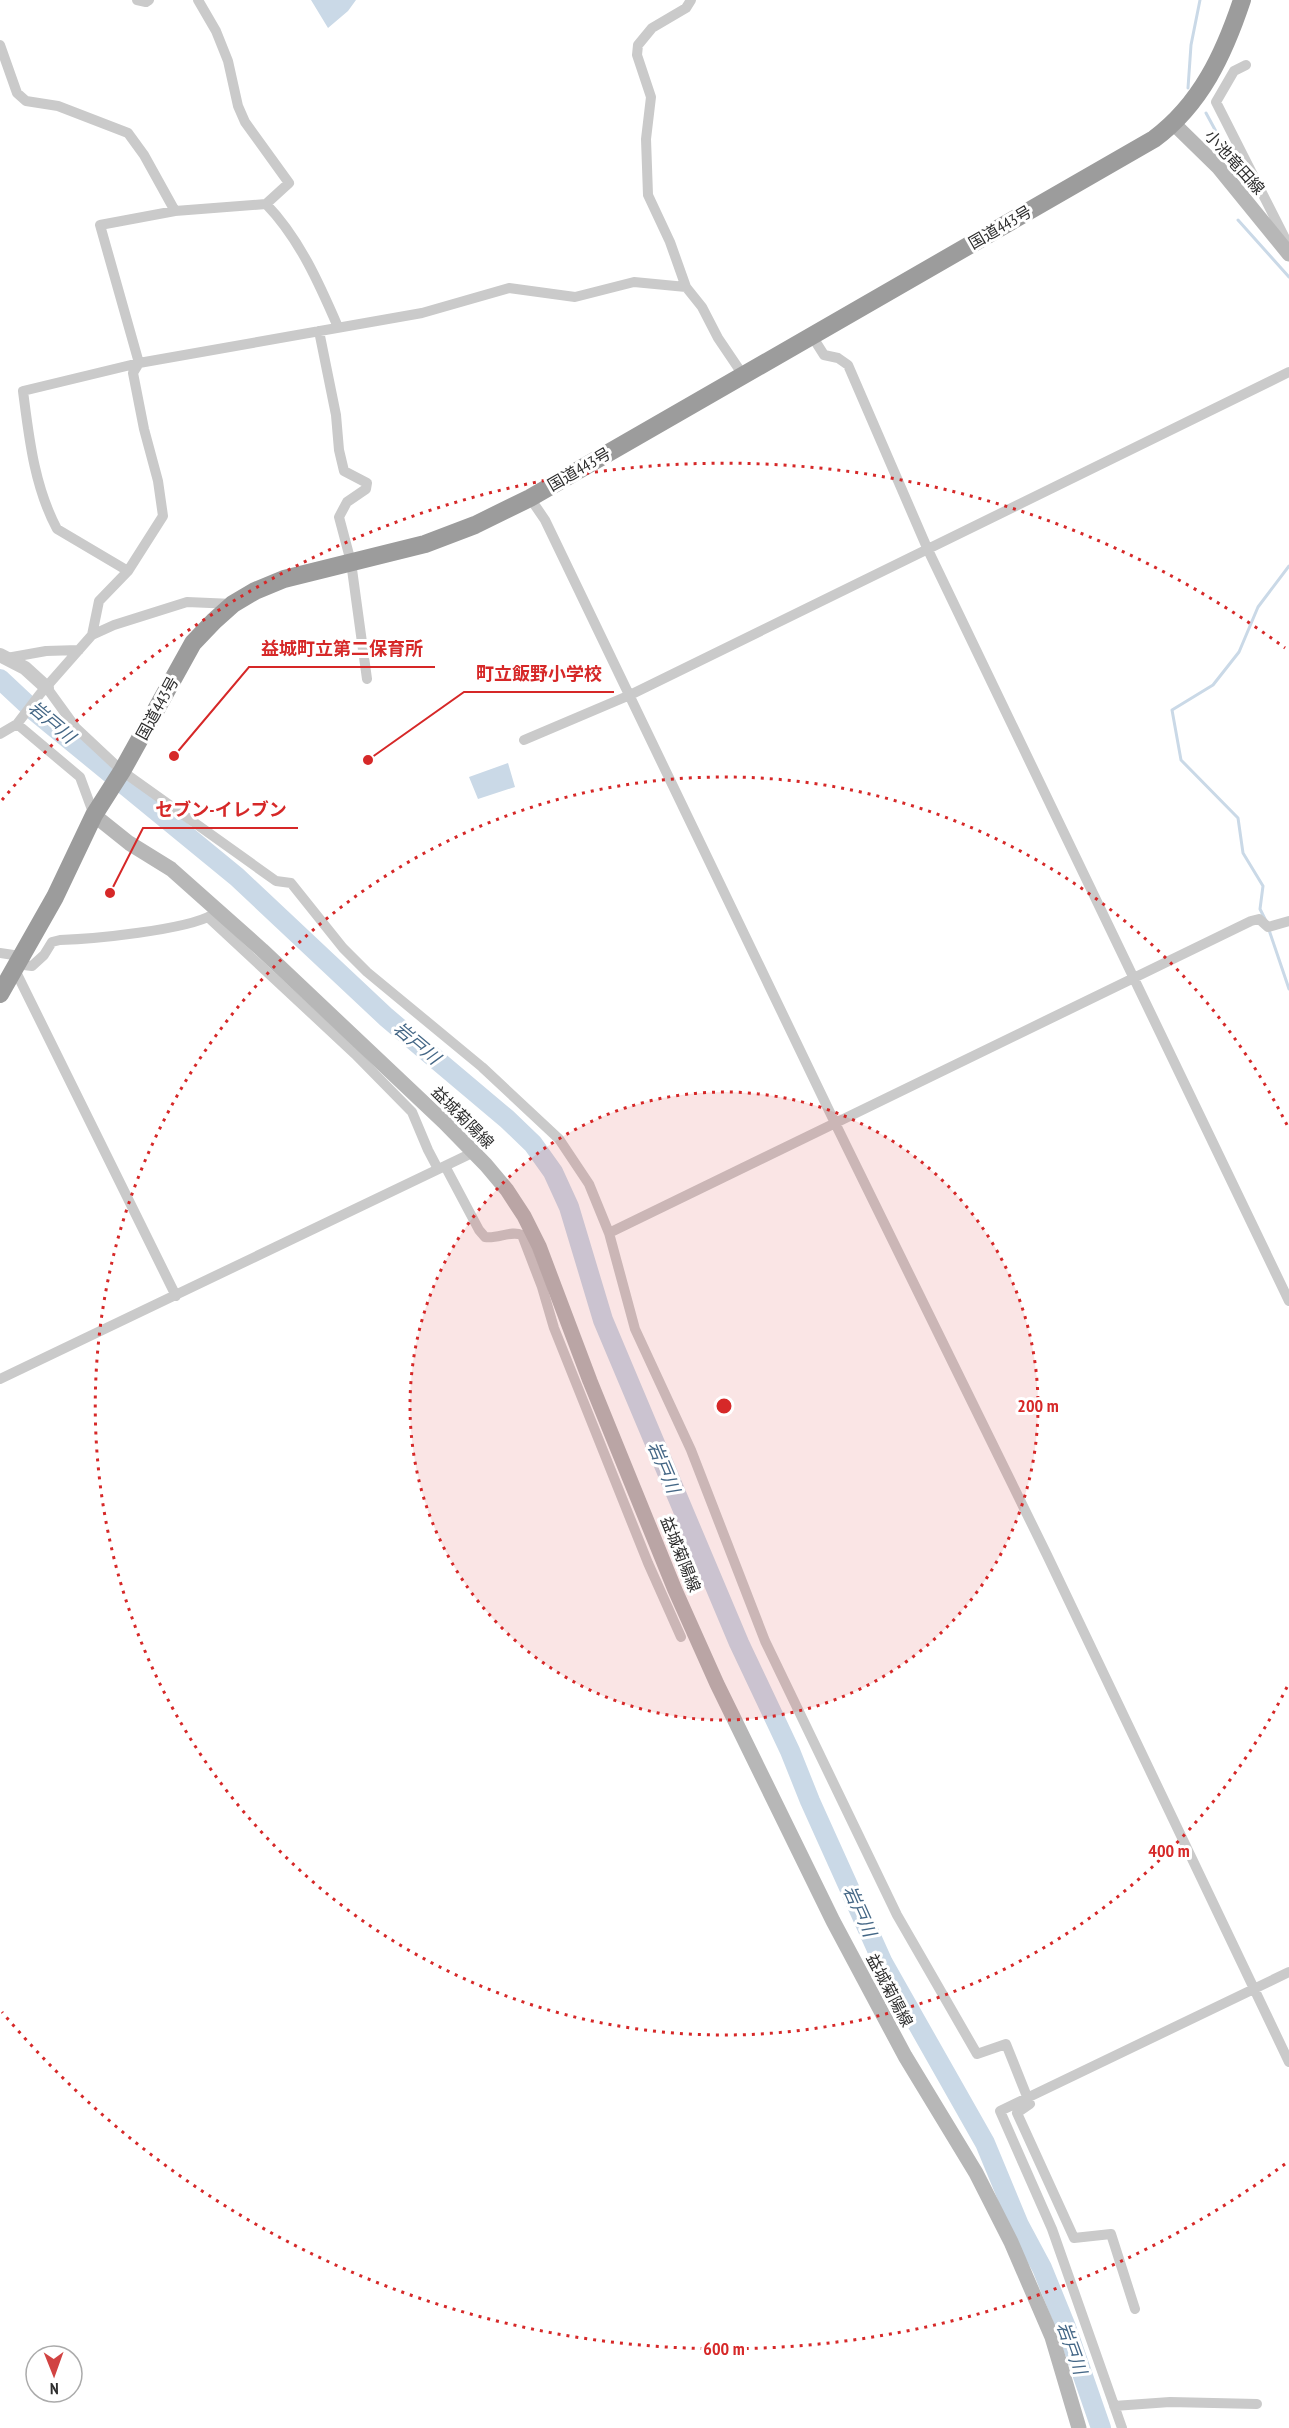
<svg xmlns="http://www.w3.org/2000/svg" width="1289" height="2428" font-family="'PT Sans Narrow','Noto Sans JP',sans-serif">
	<style>
		.water { fill: #cad9e7 }
		.lines { fill: none; stroke-linecap: round; stroke-linejoin: round }
		.stream { stroke: #cad9e7; stroke-width: 3 }
		.river { stroke: #cad9e7; stroke-width: 20 }
		.minor { stroke: #cacaca; stroke-width: 10 }
		.tertiary { stroke: #cacaca; stroke-width: 14 }
		.secondary { stroke: #b7b7b7; stroke-width: 15 }
		.trunk { stroke: #9c9c9c; stroke-width: 18 }
		.ring { fill: none; stroke: #d62828; stroke-width: 3; stroke-dasharray: 3 6 }
		.labels { text-anchor: middle; dominant-baseline: central; stroke-width: 6; stroke-linejoin: round; paint-order: stroke }
		.street-label { font-size: 16px; fill: #2d2d2d; stroke: #fff }
		.water-label { font-size: 18px; font-style: italic; fill: #446786; stroke: #fff }
		.centre { fill: #d62828; stroke: #fff; stroke-width: 3 }
		.ring-label { font-size: 18px; text-anchor: middle; font-weight: bold; fill: #d62828; stroke: #fff; stroke-width: 6; stroke-linejoin: round; paint-order: stroke }
		.leader { fill: none; stroke: #d62828; stroke-width: 2 }
		.callout-dot { fill: #d62828; stroke: #fff; stroke-width: 2 }
		.callout-label { font-size: 18px; text-anchor: middle; font-weight: bold; fill: #d62828; stroke: #fff; stroke-width: 6; stroke-linejoin: round; paint-order: stroke }
	</style>
	<rect width="100%" height="100%" fill="#fff"/>
	<!-- water -->
	<path class="water" d="M311 0H356L348 11 328 28Z
		M508 763 515 787 478 799 469 777Z"/>
	<g class="lines">
		<!-- stream -->
		<path class="stream" d="M1188 88 1191 45 1200 0
			M1206 113 1239 174
			M1238 220 1289 277
			M1266 921 1260 909 1263 886 1243 853 1238 818 1181 760 1172 710 1213 685 1239 652 1258 607 1289 566
			M1269 930 1289 989"/>
		<!-- river -->
		<path class="river" d="M0 679 32 709 237 877 386 1017 507 1119 533 1144 553 1172 569 1207 603 1320 739 1643 790 1751 810 1801 883 1963 985 2143 1019 2225 1042 2268 1066 2327 1101 2428"/>
		<!-- minor -->
		<path class="minor" d="M137 0 146 2 149 0
			M691 0 686 8 652 28 638 45 637 55 651 97 646 139 648 195 670 242 686 287 702 307 718 338 743 375
			M0 45 17 93 26 101 58 106 128 133 144 155 175 211
			M1246 65 1234 71 1216 102 1289 246
			M266 204C299 238 319 283 338 327
			M319 331 336 415 339 450 344 471 367 483 366 489 347 502 339 517 351 562 367 679
			M812 336 824 355 838 358 848 365 928 550 1289 1301
			M530 498 545 520 836 1125 1047 1555 1289 2062
			M128 571 57 529C34 486 29 437 23 391L139 363 422 313 509 288 575 297 634 282 686 287
			M92 635 99 601 128 571 163 516 158 481 144 429 133 373 139 363 100 225 175 211 266 204 289 183 245 122 238 106 228 61 216 31 198 0
			M7 658 46 651 79 650
			M47 688 76 728 122 771 276 881 291 883 343 948 367 972 482 1067 559 1139 589 1184 609 1233 635 1329 691 1450 765 1641 897 1915 977 2054 1006 2044 1030 2104 1017 2113 1074 2238 1111 2234 1135 2309
			M17 724 80 777 94 815
			M0 734 17 724 40 694 92 635 114 625 187 602 233 604
			M524 740 630 695 1289 372
			M208 917 355 1054 412 1112 428 1150 438 1169
			M0 953 20 956
			M16 964 32 966 44 955 52 942 60 940C93 939 186 930 212 915
			M14 968 176 1296
			M445 1166 479 1230 485 1237C498 1239 511 1230 522 1235L542 1287 554 1328 648 1563 681 1637
			M609 1233 1251 921 1259 919 1268 927 1289 921
			M0 1379 472 1153
			M1114 2406 1170 2402 1257 2404
			M1122 2428 1052 2229 1000 2111 1289 1972"/>
		<!-- tertiary -->
		<path class="tertiary" d="M0 655 25 668 47 688"/>
		<!-- secondary -->
		<path class="secondary" d="M1174 124 1219 168 1289 254
			M94 815 129 843 171 869 262 950 444 1122 486 1165 507 1190 524 1216 539 1246 590 1381 675 1590 717 1684 833 1921 905 2056 976 2173 1011 2242 1052 2337 1079 2428"/>
		<!-- trunk -->
		<path class="trunk" d="M0 994 55 897 94 815 122 771 193 643 214 621 233 604 255 591 284 579 425 544 475 525 530 498 1154 139C1201 104 1224 54 1242 0"/>
	</g>
	<!-- distance rings -->
	<circle cx="724" cy="1406" r="314" fill="#d62828" fill-opacity=".12"/>
	<g class="ring">
		<circle cx="724" cy="1406" r="314"/>
		<path d="M1287 1687A629 629 0 1 1 1287 1125"/>
		<path d="M1285 2164A943 943 0 0 1 2 2012M2 800A943 943 0 0 1 1285 648"/>
	</g>
	<g class="labels">
		<!-- street labels -->
		<g class="street-label">
			<text transform="translate(1235 162) rotate(48)">小池竜田線</text>
			<text transform="translate(1000 227) rotate(-30)">国道443号</text>
			<text transform="translate(579 469) rotate(-30)">国道443号</text>
			<text transform="translate(157 708) rotate(-61)">国道443号</text>
			<text transform="translate(463 1117) rotate(45)">益城菊陽線</text>
			<text transform="translate(681 1554) rotate(68)">益城菊陽線</text>
			<text transform="translate(890 1990) rotate(62)">益城菊陽線</text>
		</g>
		<!-- water labels -->
		<g class="water-label">
			<text transform="translate(52 722) rotate(40)">岩戸川</text>
			<text transform="translate(417 1043) rotate(40)">岩戸川</text>
			<text transform="translate(664 1467) rotate(67)">岩戸川</text>
			<text transform="translate(860 1911) rotate(66)">岩戸川</text>
			<text transform="translate(1072 2348) rotate(70)">岩戸川</text>
		</g>
	</g>
	<circle cx="724" cy="1406" r="9" class="centre"/>
	<g class="ring-label">
		<text x="1038" y="1412">200 m</text>
		<text x="1169" y="1857">400 m</text>
		<text x="724" y="2355">600 m</text>
	</g>
	<!-- callouts -->
	<path class="leader" d="M174 756L249 667H435M368 760L464 692H614M110 893L143 828H298"/>
	<g class="callout-dot">
		<circle cx="174" cy="756" r="6"/>
		<circle cx="368" cy="760" r="6"/>
		<circle cx="110" cy="893" r="6"/>
	</g>
	<g class="callout-label">
		<text x="342" y="655">益城町立第二保育所</text>
		<text x="539" y="680">町立飯野小学校</text>
		<text x="221" y="816">セブン-イレブン</text>
	</g>
	<!-- north arrow -->
	<g transform="translate(54 2374) rotate(179)"><circle r="28" fill="#ffffff" stroke="#ababab" stroke-width="1.5"/>
	<path d="M0-4.5L10 22L0 15L-10 22Z" fill="#d14342"/>
	<text y="-9" font-size="16" font-weight="bold" text-anchor="middle" fill="#2d2d2d">N</text>
	</g>
</svg>
